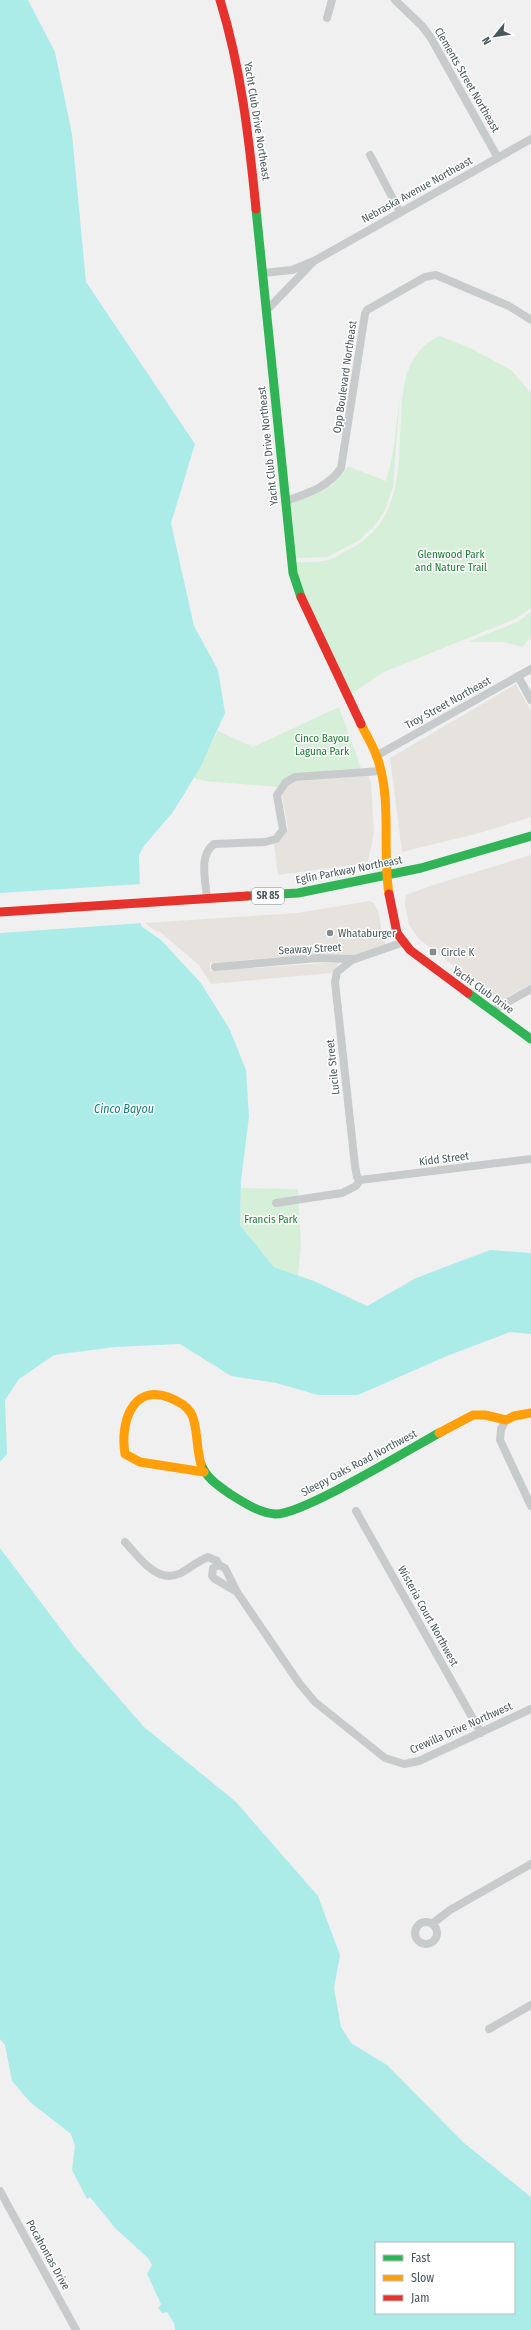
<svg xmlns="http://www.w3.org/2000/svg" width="531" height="2330" font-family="'Fira Sans Condensed',sans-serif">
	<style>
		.commercial { fill: #e6e2de }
		.green { fill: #d6efd9 }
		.water { fill: #abece9; fill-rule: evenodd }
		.pier { fill: #f1f0f0 }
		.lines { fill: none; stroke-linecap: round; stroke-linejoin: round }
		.street { stroke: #c8cbcc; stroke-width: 8 }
		.fast { stroke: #30b455; stroke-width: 9 }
		.slow { stroke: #ff9f0a; stroke-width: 9 }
		.jam { stroke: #e5322d; stroke-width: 9 }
		.poi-dot { fill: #838d90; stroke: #fff; stroke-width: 1.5 }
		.labels { text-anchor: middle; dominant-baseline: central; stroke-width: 3; stroke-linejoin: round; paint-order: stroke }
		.shield { fill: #fff; stroke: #7f8a8d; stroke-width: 1 }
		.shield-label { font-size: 10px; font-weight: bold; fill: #48585c }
		.street-label { font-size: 11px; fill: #48585c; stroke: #fff }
		.park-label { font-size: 11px; fill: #1a7c32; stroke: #fff }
		.poi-label { font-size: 11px; fill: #48585c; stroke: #fff; text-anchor: start }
		.water-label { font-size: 12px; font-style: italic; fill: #10827d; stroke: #fff }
	</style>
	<rect width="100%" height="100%" fill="#f1f0f0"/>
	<!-- commercial -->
	<path class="commercial" d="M516 684 531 711V817L483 832 402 852 390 758Z
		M369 776 371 783 374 833 368 861 352 865 278 875 274 844 279 841 288 829 282 795 289 785 296 781Z
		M531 855V984L500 1001 419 939 409 925 405 905 406 895 430 886Z
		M370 901 374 903 378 911 383 938 386 944 356 955 318 954 210 963V971L340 962 332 973 211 984 199 965 159 931 157 932 145 923 297 913Z"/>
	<!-- green -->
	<path class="green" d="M440 336 470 348 511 370 531 393V608L515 619 384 672 351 694 310 611 294 562C305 562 318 563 328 560 335 558 343 552 350 549 441 501 363 370 440 336Z
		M400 395 393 487 384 512 373 528 358 541 327 557 296 558 291 504 333 485 346 468 350 467 386 481C395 454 396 424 400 395Z
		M531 612V637L522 647 503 642H468L517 622Z
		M339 707 361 768C340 770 291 771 277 787L205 781 194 778 218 731 253 747Z
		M241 1188 298 1189 301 1246 298 1275 274 1267 240 1225Z"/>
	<!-- water -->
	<path class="water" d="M0 0H28L55 52 72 134 86 282 195 444 171 523 194 626 218 670 225 713 201 766 183 796 172 813 144 846 139 855 141 926 161 940 201 983 230 1030 246 1070 249 1117 241 1181 240 1225 274 1267 314 1281 367 1306 416 1278 490 1250 531 1253V1334L510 1332 447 1356 358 1395H318L276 1383 231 1376 180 1344 115 1347 54 1355 19 1379 5 1400 7 1454 0 1462Z
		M0 1548 76 1649 144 1727 235 1801 318 1896 340 1955 334 1988 341 2027 351 2043 387 2065 464 2143 531 2197V2330H175L174 2323 167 2312 162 2313 158 2308 161 2304 147 2274 152 2265 148 2258 115 2228 90 2197 87 2199 72 2170 75 2146 71 2134 30 2102 12 2081 5 2045 0 2039ZM376 2243H514V2313H376Z"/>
	<!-- pier -->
	<path class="pier" d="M141 884 143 923 0 933V893Z"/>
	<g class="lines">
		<!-- street -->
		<path class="street" d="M395 0 422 26 431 38 498 158
			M327 18 332 0
			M370 155 400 212
			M314 261 531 139
			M263 273 292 270 314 261 267 310
			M286 501C306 494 329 487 341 468L365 314 367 310 425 277 436 275 509 306 531 320
			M518 676 531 700
			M376 756 531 669
			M207 899C206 881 198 856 214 844L265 842 276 839 283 830 277 795 286 782 295 777 381 771
			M215 967 318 958 354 959
			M492 1011 531 989
			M360 1180 357 1177 355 1166 335 982 337 972 352 960 404 942
			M360 1180 531 1159
			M276 1203 342 1193 356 1186 360 1180
			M506 1420 501 1429 500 1440 531 1506
			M356 1511 481 1733
			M125 1542C139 1557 157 1585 181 1573 190 1568 198 1561 208 1557L217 1561 219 1565
			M237 1592 215 1579 212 1576 213 1568 219 1565 225 1568 237 1592 299 1683 315 1702 385 1758 404 1764 419 1761 531 1709
			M415 1933a11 11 0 1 1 22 0a11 11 0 1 1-22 0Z
			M432 1924 450 1910 531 1864
			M489 2029 531 2005
			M0 2191 76 2330"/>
		<!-- fast -->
		<path class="fast" d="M256 209 293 573 301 597
			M247 896 298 893 421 868 531 836
			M468 993 531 1039
			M201 1464C206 1478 219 1486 230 1494 243 1502 259 1513 275 1514 300 1516 410 1449 439 1433"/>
		<!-- slow -->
		<path class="slow" d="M361 724C366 735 374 747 378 760 392 802 382 850 389 894
			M439 1433 473 1415H485L506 1420 514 1416 531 1413
			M201 1464C196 1449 198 1425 191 1413 186 1405 176 1400 168 1397 131 1384 120 1425 125 1454L140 1462 204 1472"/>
		<!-- jam -->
		<path class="jam" d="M220 0C241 68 249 138 256 209
			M301 597 361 724
			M389 894 397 933 410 950 468 993
			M0 912 247 896"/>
	</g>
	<!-- markers -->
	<g class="poi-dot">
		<circle cx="330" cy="933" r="4"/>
		<rect x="429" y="948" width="8" height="8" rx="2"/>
	</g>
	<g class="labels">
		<!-- shield labels -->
		<rect class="shield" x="252" y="888" width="32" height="16" rx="3"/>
		<g class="shield-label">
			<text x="268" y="896">SR 85</text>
		</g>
		<!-- street labels -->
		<g class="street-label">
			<text transform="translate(467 80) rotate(60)">Clements Street Northeast</text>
			<text transform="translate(257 121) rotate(81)">Yacht Club Drive Northeast</text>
			<text transform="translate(417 190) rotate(-29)">Nebraska Avenue Northeast</text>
			<text transform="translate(345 377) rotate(-82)">Opp Boulevard Northeast</text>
			<text transform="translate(268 446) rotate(-96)">Yacht Club Drive Northeast</text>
			<text transform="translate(448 703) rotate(-29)">Troy Street Northeast</text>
			<text transform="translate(349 870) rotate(-11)">Eglin Parkway Northeast</text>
			<text transform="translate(310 949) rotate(-3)">Seaway Street</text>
			<text transform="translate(483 990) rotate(36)">Yacht Club Drive</text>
			<text transform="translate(333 1067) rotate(-96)">Lucile Street</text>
			<text transform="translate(444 1159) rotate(-7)">Kidd Street</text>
			<text transform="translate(359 1463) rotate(-28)">Sleepy Oaks Road Northwest</text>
			<text transform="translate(428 1616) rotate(61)">Wisteria Court Northwest</text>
			<text transform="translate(461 1728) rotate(-24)">Crewilla Drive Northwest</text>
			<text transform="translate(48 2255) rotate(61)">Pocahontas Drive</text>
		</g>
		<!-- park labels -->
		<g class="park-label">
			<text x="451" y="554">Glenwood Park<tspan x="451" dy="13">and Nature Trail</tspan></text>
			<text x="322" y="738">Cinco Bayou<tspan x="322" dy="13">Laguna Park</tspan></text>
			<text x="271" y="1219">Francis Park</text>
		</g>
		<!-- poi labels -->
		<g class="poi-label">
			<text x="338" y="933">Whataburger</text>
			<text x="441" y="952">Circle K</text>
		</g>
		<!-- water labels -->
		<g class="water-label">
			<text x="124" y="1109">Cinco Bayou</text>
		</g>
	</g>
	<!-- legend -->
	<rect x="375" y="2242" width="140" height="72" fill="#ffffff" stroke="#b6bcbe"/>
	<rect x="383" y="2255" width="20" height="6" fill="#30b455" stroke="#b6bcbe"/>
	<text x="411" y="2262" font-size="12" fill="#48585c">Fast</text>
	<rect x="383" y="2275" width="20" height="6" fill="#ff9f0a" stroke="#b6bcbe"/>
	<text x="411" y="2282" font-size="12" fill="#48585c">Slow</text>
	<rect x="383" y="2295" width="20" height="6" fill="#e5322d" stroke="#b6bcbe"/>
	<text x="411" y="2302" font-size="12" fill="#48585c">Jam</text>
	<!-- north arrow -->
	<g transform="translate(495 36) rotate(240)" stroke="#ffffff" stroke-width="3" paint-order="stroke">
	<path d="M0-3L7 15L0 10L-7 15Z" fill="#48585c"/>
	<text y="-6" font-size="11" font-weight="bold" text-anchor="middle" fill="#48585c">N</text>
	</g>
</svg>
